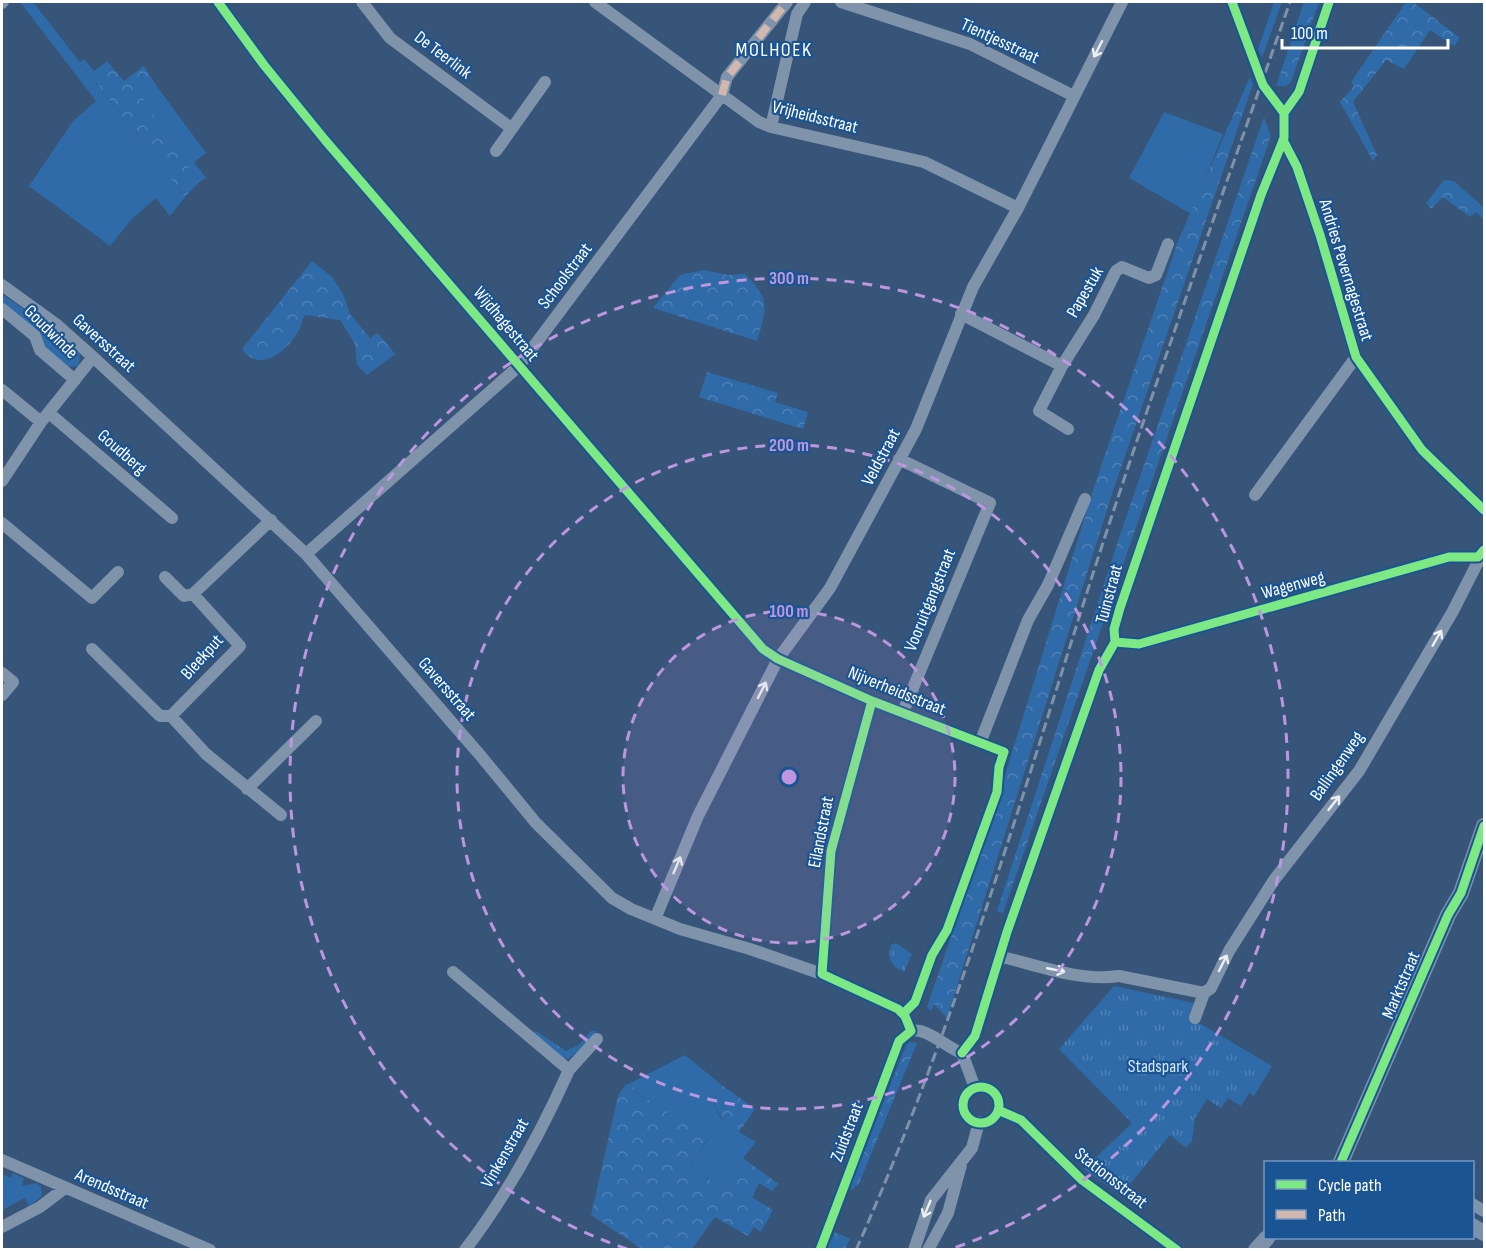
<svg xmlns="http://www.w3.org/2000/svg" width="1486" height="1251" font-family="'Sofia Sans Condensed',sans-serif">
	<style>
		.green { fill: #2f6ba9 }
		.forest { fill: url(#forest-crowns) }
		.park { fill: url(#park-tufts) }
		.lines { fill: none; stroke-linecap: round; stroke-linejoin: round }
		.minor { stroke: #7f94ab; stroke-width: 12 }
		.major { stroke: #7d91a9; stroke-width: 16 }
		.rail { stroke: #7e93aa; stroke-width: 3; stroke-dasharray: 10 4.5; stroke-linecap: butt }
		.quiet { stroke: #d1b7ad; stroke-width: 8; stroke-dasharray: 15 8; stroke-linecap: butt }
		.cycleway-casing { stroke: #1b5493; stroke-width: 13 }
		.cycleway { stroke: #7ce984; stroke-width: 9 }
		.oneway { stroke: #eceff2 }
		.ring { fill: none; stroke: #bd96df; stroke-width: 3; stroke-dasharray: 10 8 }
		.labels { text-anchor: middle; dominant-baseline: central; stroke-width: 4.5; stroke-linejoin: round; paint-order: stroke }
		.street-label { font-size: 18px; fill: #fff; stroke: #1b5493 }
		.park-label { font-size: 18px; fill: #d3e6fb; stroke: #1b5493 }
		.neighbourhood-label { font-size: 20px; letter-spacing: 1.5px; fill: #fff; stroke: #1b5493 }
		.centre { fill: #bd96df; stroke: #1b5493; stroke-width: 3 }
		.ring-label { font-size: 18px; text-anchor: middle; font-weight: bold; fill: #bd96df; stroke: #1b5493; stroke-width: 4.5; stroke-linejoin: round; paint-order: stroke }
	</style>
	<defs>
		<pattern id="forest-crowns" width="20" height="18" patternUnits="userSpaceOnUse" patternTransform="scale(1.5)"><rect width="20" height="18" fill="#2f6ba9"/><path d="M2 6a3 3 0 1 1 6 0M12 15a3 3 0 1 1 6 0" fill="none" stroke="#4e81b6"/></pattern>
		<pattern id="park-tufts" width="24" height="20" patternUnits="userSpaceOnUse" patternTransform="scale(1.5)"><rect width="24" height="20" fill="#2f6ba9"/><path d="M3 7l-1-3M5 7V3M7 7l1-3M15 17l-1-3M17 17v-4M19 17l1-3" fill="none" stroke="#4e81b6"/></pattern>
	</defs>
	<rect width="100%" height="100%" fill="#365578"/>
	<!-- green -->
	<path class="green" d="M20 2H33L185 197 170 216 156 198 132 219 110 246 29 186 73 121 96 101Z
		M1274 2H1282L1262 58 1258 49Z
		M156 85 206 153 194 162 206 178 199 182 140 94Z
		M1164 112 1223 134 1191 214 1129 178Z
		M2 294 59 334 80 354 79 366 67 367 42 346 2 304Z
		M685 1055 723 1086C697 1113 736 1129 756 1142L743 1158 725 1189 690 1168 708 1139 639 1094 630 1083Z
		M13 1173 24 1178 22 1186 37 1183 41 1187 42 1196 29 1206 25 1198 2 1210V1174L11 1178Z"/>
	<!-- forest -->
	<path class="forest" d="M1304 2H1319L1291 82 1286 86H1276Z
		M1406 2H1413L1460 38 1454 46 1430 30 1404 69 1386 60 1353 102 1377 155 1373 161 1340 102 1354 86 1351 82Z
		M84 59 94 71 107 61 124 81 144 66 156 85 141 95 199 182 185 197 80 62Z
		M1250 77 1253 84 1113 491 947 1018 934 1004 931 1011 927 1007 994 811 1096 481 1178 241Z
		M1264 117 1271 136 1003 913 997 911 1122 529Z
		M1444 180 1454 181 1484 208V220L1476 212 1470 217 1443 197 1431 209 1426 203Z
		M312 261 332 277 343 294 350 314 370 338 378 333 395 354 367 375 357 365 355 344 340 320 305 315C302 319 302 323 300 328 289 350 260 375 242 349Z
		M704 270 728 275 745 274C771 300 767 307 757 341L653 308 680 275Z
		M707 372 778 393 775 402 808 412 803 429 699 397Z
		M536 1031 566 1051 579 1045 591 1031H597L584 1047 568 1059 561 1058 531 1034Z
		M912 1042 917 1043 858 1186H855L853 1190 850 1188 902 1055 908 1043Z
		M630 1083 639 1094 708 1138 690 1168 725 1189 743 1158 778 1184 772 1191 759 1183 752 1197 773 1210 761 1232 754 1227 748 1236 715 1217 692 1249H642L591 1215 618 1096 625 1085Z
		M723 1086 755 1109 739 1132 726 1123 715 1109 716 1093Z
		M835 1232 850 1239 845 1249H827Z"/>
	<!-- park -->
	<path class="park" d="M896 943 912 954 904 972C891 966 887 959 891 945Z
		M1114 986 1194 1003 1191 1018 1272 1066 1254 1096 1249 1093 1241 1106 1228 1098 1221 1108 1207 1099 1195 1118 1192 1141 1186 1148 1170 1135 1121 1195 1084 1169 1132 1123 1059 1049Z"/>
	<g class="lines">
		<!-- minor -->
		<path class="minor" d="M218 2 264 65 325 140 763 649 778 659 872 701 1004 752
			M362 2 390 38 511 128
			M595 2 759 122 771 127 924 162 1018 208
			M841 2 970 44 1074 96
			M1232 2 1263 85 1284 113
			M2 3 3 2
			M771 127 797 14 805 2
			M1283 140 1297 167 1320 235 1356 357 1422 450 1484 510
			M496 151 545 82
			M2 285 56 324 93 357 306 554 480 755 536 823 612 898 631 909 680 929 750 949 822 974 898 1009 905 1016 911 1031
			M2 309 35 336 40 350 75 380
			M961 314 1062 366
			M2 390 41 422
			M49 413 172 518
			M1068 429 1039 411 1062 366 1094 315 1116 271 1122 267 1149 278 1156 275 1168 244
			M899 459 990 503 903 712
			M2 481 41 422 93 357
			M1255 495 1356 357
			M2 523 92 598 118 572
			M306 554 519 366 722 95 727 77 787 2
			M165 577 184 596 193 594
			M1115 642 1139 644 1449 557H1478
			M92 649 160 716H171L240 646 193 594 271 520
			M2 673 13 682 2 695
			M171 716 206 754 281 815
			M980 743 1028 620 1048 585 1085 499
			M247 789 316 721
			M655 919 698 816 778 659 830 588 916 429 973 287 1018 208 1122 2
			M999 956C1036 965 1081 982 1119 976L1204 993 1211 988 1229 951 1274 880 1359 771 1453 611 1484 550
			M453 972 569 1070C541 1133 507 1195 465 1250
			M822 974 831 851 872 701
			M1195 1018 1204 993
			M911 1031C927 1027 947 1048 962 1053
			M962 1053 975 1036 1007 932 1099 670 1115 642 1114 629 1120 608 1261 195 1284 138V113L1299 92 1329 2
			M962 1053 975 1088
			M569 1070 597 1039
			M963 1105a18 18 0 1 1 36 0a18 18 0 1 1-36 0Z
			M998 1110 1021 1120 1082 1180 1177 1250
			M2 1160 210 1250
			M1472 1204 1484 1211
			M2 1227 40 1207 65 1188
			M820 1250 899 1041 911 1031
			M914 1250 931 1200 972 1148 979 1122
			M928 1250 948 1213 961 1165"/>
		<!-- major -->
		<path class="major" d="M1341 1162 1448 915 1461 893 1484 826
			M1472 1226 1484 1233
			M1256 1250 1267 1238"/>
		<!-- rail -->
		<path class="rail" d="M856 1250C952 1034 1018 810 1089 586 1152 390 1222 196 1290 2"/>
		<!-- quiet -->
		<path class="quiet" d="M722 95 727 77 787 2"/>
		<defs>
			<path id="cycleway" d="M218 2 264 65 325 140 763 649 778 659 872 701 1004 752 999 767 997 792 947 930 932 955 915 1002 903 1014
				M1232 2 1263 85 1284 113
				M1283 140 1297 167 1320 235 1356 357 1422 450 1484 510
				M1115 642 1139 644 1449 557H1478L1484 550
				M872 701 831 851 822 974 898 1009 905 1016 911 1031
				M962 1053 975 1036 1007 932 1099 670 1115 642 1114 629 1120 608 1261 195 1284 138V113L1299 92 1329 2
				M963 1105a18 18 0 1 1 36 0a18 18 0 1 1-36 0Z
				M998 1110 1021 1120 1082 1180 1177 1250
				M1341 1162 1448 915 1461 893 1484 826
				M820 1250 899 1041 911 1031"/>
		</defs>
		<!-- cycleway casing -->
		<use href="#cycleway" class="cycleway-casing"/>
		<!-- cycleway -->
		<use href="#cycleway" class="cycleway"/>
	</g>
	<!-- one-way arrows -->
	<defs><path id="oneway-shaft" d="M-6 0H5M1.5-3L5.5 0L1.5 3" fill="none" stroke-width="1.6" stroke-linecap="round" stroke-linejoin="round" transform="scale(1.5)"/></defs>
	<g class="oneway">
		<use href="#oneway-shaft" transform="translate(1098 49) rotate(117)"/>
		<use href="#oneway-shaft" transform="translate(1437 638) rotate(-60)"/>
		<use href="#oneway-shaft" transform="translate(762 690) rotate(-63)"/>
		<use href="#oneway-shaft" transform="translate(1334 803) rotate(-52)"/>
		<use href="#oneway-shaft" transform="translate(677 865) rotate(-67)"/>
		<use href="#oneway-shaft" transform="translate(1223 963) rotate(-63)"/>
		<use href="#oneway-shaft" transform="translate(1056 970) rotate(11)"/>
		<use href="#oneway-shaft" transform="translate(927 1209) rotate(113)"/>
	</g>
	<!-- distance rings -->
	<circle cx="789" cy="777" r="166" fill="#bd96df" fill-opacity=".12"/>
	<g class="ring">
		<circle cx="789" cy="777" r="166"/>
		<circle cx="789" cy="777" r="332"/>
		<path d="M627 1249A499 499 0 1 1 951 1249"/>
	</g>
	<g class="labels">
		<!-- street labels -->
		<g class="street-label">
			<text transform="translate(1000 41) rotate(25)">Tientjesstraat</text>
			<text transform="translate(443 55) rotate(37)">De Teerlink</text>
			<text transform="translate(815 117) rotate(14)">Vrijheidsstraat</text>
			<text transform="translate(1346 270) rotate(73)">Andries Pevernagestraat</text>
			<text transform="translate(565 276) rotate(-53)">Schoolstraat</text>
			<text transform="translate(1085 292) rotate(-60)">Papestuk</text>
			<text transform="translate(506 324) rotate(50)">Wijdhagestraat</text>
			<text transform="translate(51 332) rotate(45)">Goudwinde</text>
			<text transform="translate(104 343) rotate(42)">Gaversstraat</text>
			<text transform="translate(122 452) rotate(41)">Goudberg</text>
			<text transform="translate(881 457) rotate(-62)">Veldstraat</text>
			<text transform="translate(1293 585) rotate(-15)">Wagenweg</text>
			<text transform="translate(1109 594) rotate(-75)">Tuinstraat</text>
			<text transform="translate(930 600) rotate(-68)">Vooruitgangstraat</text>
			<text transform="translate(202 657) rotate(-48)">Bleekput</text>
			<text transform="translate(447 689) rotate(49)">Gaversstraat</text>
			<text transform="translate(897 691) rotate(22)">Nijverheidsstraat</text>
			<text transform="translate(1337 766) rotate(-55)">Ballingenweg</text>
			<text transform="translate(821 832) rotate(-79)">Eilandstraat</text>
			<text transform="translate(1401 985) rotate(-67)">Marktstraat</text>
			<text transform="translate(847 1132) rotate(-69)">Zuidstraat</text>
			<text transform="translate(505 1153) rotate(-60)">Vinkenstraat</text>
			<text transform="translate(1111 1178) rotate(38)">Stationsstraat</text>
			<text transform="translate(112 1189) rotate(23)">Arendsstraat</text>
		</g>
		<!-- park labels -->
		<g class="park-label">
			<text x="1158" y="1066">Stadspark</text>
		</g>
		<!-- neighbourhood labels -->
		<g class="neighbourhood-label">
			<text x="774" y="50">MOLHOEK</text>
		</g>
	</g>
	<circle cx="789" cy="777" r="9" class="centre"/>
	<g class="ring-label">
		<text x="789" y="284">300 m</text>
		<text x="789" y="451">200 m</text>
		<text x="789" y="617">100 m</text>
	</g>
	<!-- border -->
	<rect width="1486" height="1251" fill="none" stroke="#ffffff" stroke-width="6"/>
	<!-- legend -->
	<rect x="1264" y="1161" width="210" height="78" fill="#1b5493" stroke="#7698be" stroke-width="1.5"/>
	<rect x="1276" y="1180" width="30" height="9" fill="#7ce984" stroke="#7698be" stroke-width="1.5"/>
	<text x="1318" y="1191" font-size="18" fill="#ffffff">Cycle path</text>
	<rect x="1276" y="1210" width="30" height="9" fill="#d1b7ad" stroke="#7698be" stroke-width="1.5"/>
	<text x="1318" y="1221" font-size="18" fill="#ffffff">Path</text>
	<!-- scale -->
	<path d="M1282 39v9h166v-9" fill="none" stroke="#ffffff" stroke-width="3"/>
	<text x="1291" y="39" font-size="18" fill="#ffffff" stroke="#1b5493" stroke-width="4.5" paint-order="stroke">100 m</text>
</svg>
